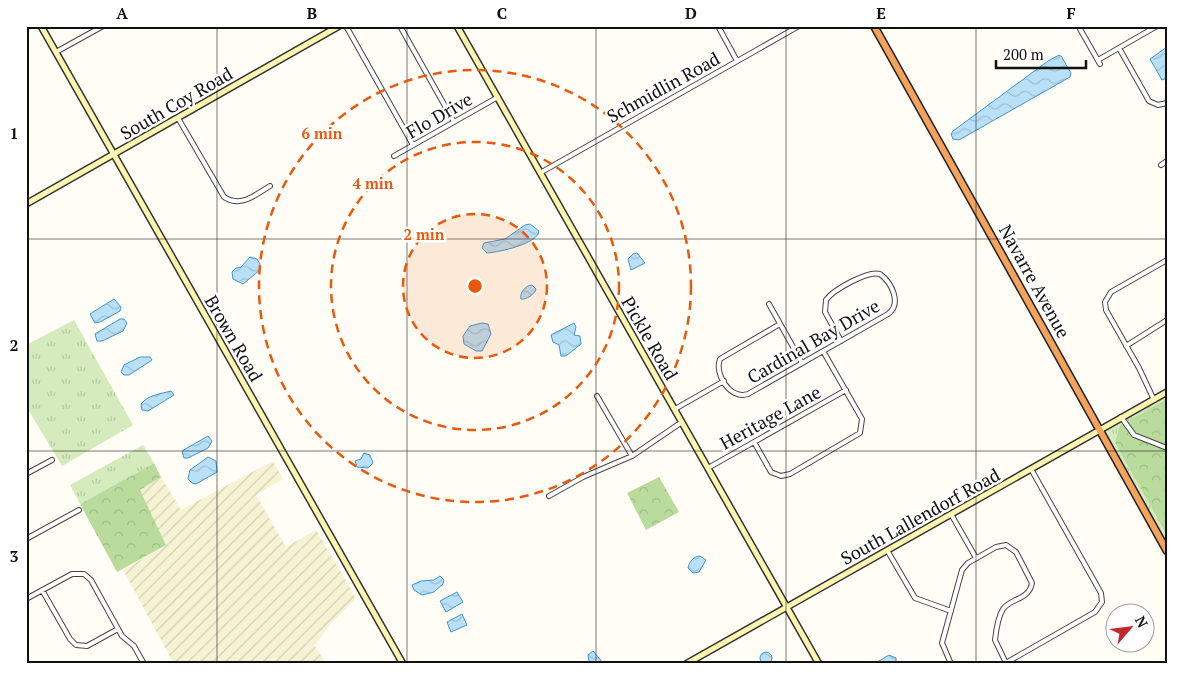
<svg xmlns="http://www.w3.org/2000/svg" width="1193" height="690" font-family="'PT Serif',serif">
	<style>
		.farmland { fill: url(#farmland-furrows) }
		.grass { fill: url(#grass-tufts) }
		.forest { fill: url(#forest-crowns) }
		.water { fill: url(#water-waves); stroke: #3f96cf }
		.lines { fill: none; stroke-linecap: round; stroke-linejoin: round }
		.street-casing { stroke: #444; stroke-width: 6 }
		.secondary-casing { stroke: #333; stroke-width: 8 }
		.highway-casing { stroke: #222; stroke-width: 9 }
		.street { stroke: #fff; stroke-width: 4 }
		.secondary { stroke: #fff6b0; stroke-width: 5 }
		.highway { stroke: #f5a25d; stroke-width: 6 }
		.grid { fill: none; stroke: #111; stroke-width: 1; stroke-opacity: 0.55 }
		.ring { fill: none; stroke: #e8590c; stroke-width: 2.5; stroke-dasharray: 9 6 }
		.labels { text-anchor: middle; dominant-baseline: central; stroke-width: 5; stroke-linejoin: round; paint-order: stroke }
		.street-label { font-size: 18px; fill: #111; stroke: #fff }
		.centre { fill: #e8590c; stroke: #fff; stroke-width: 2.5 }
		.ring-label { font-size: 15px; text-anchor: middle; font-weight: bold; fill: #e8590c; stroke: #fff; stroke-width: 5; stroke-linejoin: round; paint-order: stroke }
		.neatline { fill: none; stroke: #111; stroke-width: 2 }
		.grid-label { font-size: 16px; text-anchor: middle; font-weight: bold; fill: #111 }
	</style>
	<defs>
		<pattern id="farmland-furrows" width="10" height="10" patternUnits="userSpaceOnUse" patternTransform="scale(1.25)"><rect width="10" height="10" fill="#f6f3d4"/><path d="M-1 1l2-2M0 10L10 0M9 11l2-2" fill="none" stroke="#d2cfb5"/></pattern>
		<pattern id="grass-tufts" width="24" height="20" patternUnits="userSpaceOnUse" patternTransform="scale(1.25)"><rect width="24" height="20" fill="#d5ebbd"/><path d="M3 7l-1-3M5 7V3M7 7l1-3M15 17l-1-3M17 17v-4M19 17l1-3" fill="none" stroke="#b6c8a1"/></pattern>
		<pattern id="forest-crowns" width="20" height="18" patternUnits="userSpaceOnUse" patternTransform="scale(1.25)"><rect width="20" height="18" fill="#b9dc9c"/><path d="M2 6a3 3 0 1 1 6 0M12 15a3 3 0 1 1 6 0" fill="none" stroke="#9ebc85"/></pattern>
		<pattern id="water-waves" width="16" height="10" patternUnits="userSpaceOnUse" patternTransform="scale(1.25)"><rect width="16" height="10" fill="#b9e0f7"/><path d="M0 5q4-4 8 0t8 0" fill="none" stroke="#9ebfd3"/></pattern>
	</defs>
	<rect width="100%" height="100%" fill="#fffdf5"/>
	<!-- farmland -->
	<path class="farmland" d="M273 461 283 479 256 495 286 547 316 530 356 598 330 624 315 646 326 664H174L123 570 166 545 139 490 161 477 181 510Z"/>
	<!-- grass -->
	<path class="grass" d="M74 320 133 425 62 466 26 406V345Z
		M1167 392V551L1098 429Z
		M143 445 154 463 80 504 70 485Z"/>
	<!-- forest -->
	<path class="forest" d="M1167 399V535L1115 443 1120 425Z
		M154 463 161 477 140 490 166 545 117 572 80 504Z
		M659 477 679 512 646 530 627 493Z"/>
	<!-- water -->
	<path class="water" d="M1167 47V78L1162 80 1150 59Z
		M1059 55 1061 56 1071 73 1070 77 959 140 953 139 951 134 953 131 1048 61Z
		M530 224 539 231C538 244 499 252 487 253L482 248 484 243 505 239 525 225Z
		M637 253 645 263 631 270 628 259 633 254Z
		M250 257 257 259 260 264V270L243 284 233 279 232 272 236 268 241 267Z
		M532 285 536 289C535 294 526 300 521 299 519 293 526 285 532 285Z
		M114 299 121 307 120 311 100 322 95 323 90 314Z
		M120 319H124L127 323 123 331 102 341H97L95 334Z
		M482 323 488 324 491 334 482 351H476L464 344 463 336 470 326Z
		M574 323 576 327 574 335 580 336 581 344 566 356H561L559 345 553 342 551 335Z
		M140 357H150L152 360 129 375H124L121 372 124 365Z
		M171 391 174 395 148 411 142 410 141 404C148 395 160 394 171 391Z
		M208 436 212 441 208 448 188 458H184L182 451Z
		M364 453 370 455 373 463 368 468 357 467 355 461 361 459Z
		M208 457 216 461 217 472 196 484 192 483 188 479 190 470Z
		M700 556 706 560 699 572 693 573 688 568C689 562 694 556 700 556Z
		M440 576 444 580 443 584 434 592 422 595 414 590 412 585 421 581 434 580Z
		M457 592 463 602 446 612 440 601Z
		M462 614 467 625 451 632 447 622Z
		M593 651 604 664H594L589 661 588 655Z
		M760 658a6 6 0 1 1 12 0a6 6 0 1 1-12 0Z
		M889 655 896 658V664H874Z"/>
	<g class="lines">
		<defs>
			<path id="street" d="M346 26 413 145
				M400 26 454 122
				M718 26 737 61
				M1080 29 1100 64
				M1119 48 1149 101 1158 105 1167 103
				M56 52 103 26
				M1098 60 1157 26
				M178 118 224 197C241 208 255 195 270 186
				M394 156 498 97
				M1161 165 1167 161
				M540 173 799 26
				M769 304 802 363
				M780 324 720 359C714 374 730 400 748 394L888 314C902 304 892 283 880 274 868 270 833 290 826 300L825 312 841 341
				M1126 346 1167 320
				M597 396 632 456
				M1154 400 1139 368 1106 310 1105 302 1111 292 1167 260
				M675 409 724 381
				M1121 417 1134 435 1167 448
				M754 442 771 472 781 476 790 474 860 433 862 419 823 351
				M708 468 846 390
				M26 474 52 460
				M549 496 583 477 632 456 682 422
				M951 514 976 558
				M26 539 79 510
				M887 550 915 598 951 611
				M42 590 70 639 76 645 87 646 118 629
				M26 599 72 574H84L91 580 122 636 134 646 144 664
				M951 664 942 643 962 570 968 563 996 547 1006 545 1016 552 1032 583C1029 600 1011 598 1003 609 998 617 996 631 995 640L1006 663
				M1004 664 1095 612 1102 602 1101 593 1031 469"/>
			<path id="secondary" d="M41 26 403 664
				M457 26 819 664
				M26 204 339 26
				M686 664 1167 392"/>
			<path id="highway" d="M874 26C973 201 1069 376 1167 551"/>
		</defs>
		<!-- street casing -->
		<use href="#street" class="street-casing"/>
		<!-- secondary casing -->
		<use href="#secondary" class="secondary-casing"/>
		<!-- highway casing -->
		<use href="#highway" class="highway-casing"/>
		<!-- street -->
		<use href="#street" class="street"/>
		<!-- secondary -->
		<use href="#secondary" class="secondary"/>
		<!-- highway -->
		<use href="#highway" class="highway"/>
	</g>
	<!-- grid -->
	<path class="grid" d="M217 26V664M407 26V664M596 26V664M786 26V664M976 26V664M26 239H1167M26 451H1167"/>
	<!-- distance rings -->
	<circle cx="475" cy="286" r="72" fill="#e8590c" fill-opacity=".12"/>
	<g class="ring">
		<circle cx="475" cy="286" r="72"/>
		<circle cx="475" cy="286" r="144"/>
		<circle cx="475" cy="286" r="216"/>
	</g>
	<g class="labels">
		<!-- street labels -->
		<g class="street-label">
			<text transform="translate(663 87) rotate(-29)">Schmidlin Road</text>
			<text transform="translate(176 103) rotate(-30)">South Coy Road</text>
			<text transform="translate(439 115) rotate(-30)">Flo Drive</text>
			<text transform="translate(1035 281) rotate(61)">Navarre Avenue</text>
			<text transform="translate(234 338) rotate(60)">Brown Road</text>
			<text transform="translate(650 338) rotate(60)">Pickle Road</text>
			<text transform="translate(813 341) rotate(-30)">Cardinal Bay Drive</text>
			<text transform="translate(770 417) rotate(-29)">Heritage Lane</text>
			<text transform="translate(920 516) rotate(-29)">South Lallendorf Road</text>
		</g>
	</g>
	<circle cx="475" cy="286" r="8" class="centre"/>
	<g class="ring-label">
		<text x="322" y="139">6 min</text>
		<text x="373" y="189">4 min</text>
		<text x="424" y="240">2 min</text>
	</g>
	<!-- border -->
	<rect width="1193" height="690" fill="none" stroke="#ffffff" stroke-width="55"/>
	<!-- north arrow -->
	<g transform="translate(1130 628) rotate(62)"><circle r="24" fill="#ffffff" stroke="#a0a0a0"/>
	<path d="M0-4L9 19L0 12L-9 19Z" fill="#c4262e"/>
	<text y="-8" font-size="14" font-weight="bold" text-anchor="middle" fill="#111111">N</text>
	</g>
	<!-- scale -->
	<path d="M996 60v8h90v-8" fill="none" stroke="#111111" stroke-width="2.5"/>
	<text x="1003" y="60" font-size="15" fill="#111111" stroke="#ffffff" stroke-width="4" paint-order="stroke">200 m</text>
	<rect x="28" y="28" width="1138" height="634" class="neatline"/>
	<g class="grid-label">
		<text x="122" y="19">A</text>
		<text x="312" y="19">B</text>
		<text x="502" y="19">C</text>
		<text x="691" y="19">D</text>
		<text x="881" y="19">E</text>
		<text x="1071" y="19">F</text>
		<text x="14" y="139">1</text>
		<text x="14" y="351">2</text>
		<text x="14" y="562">3</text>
	</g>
</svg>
